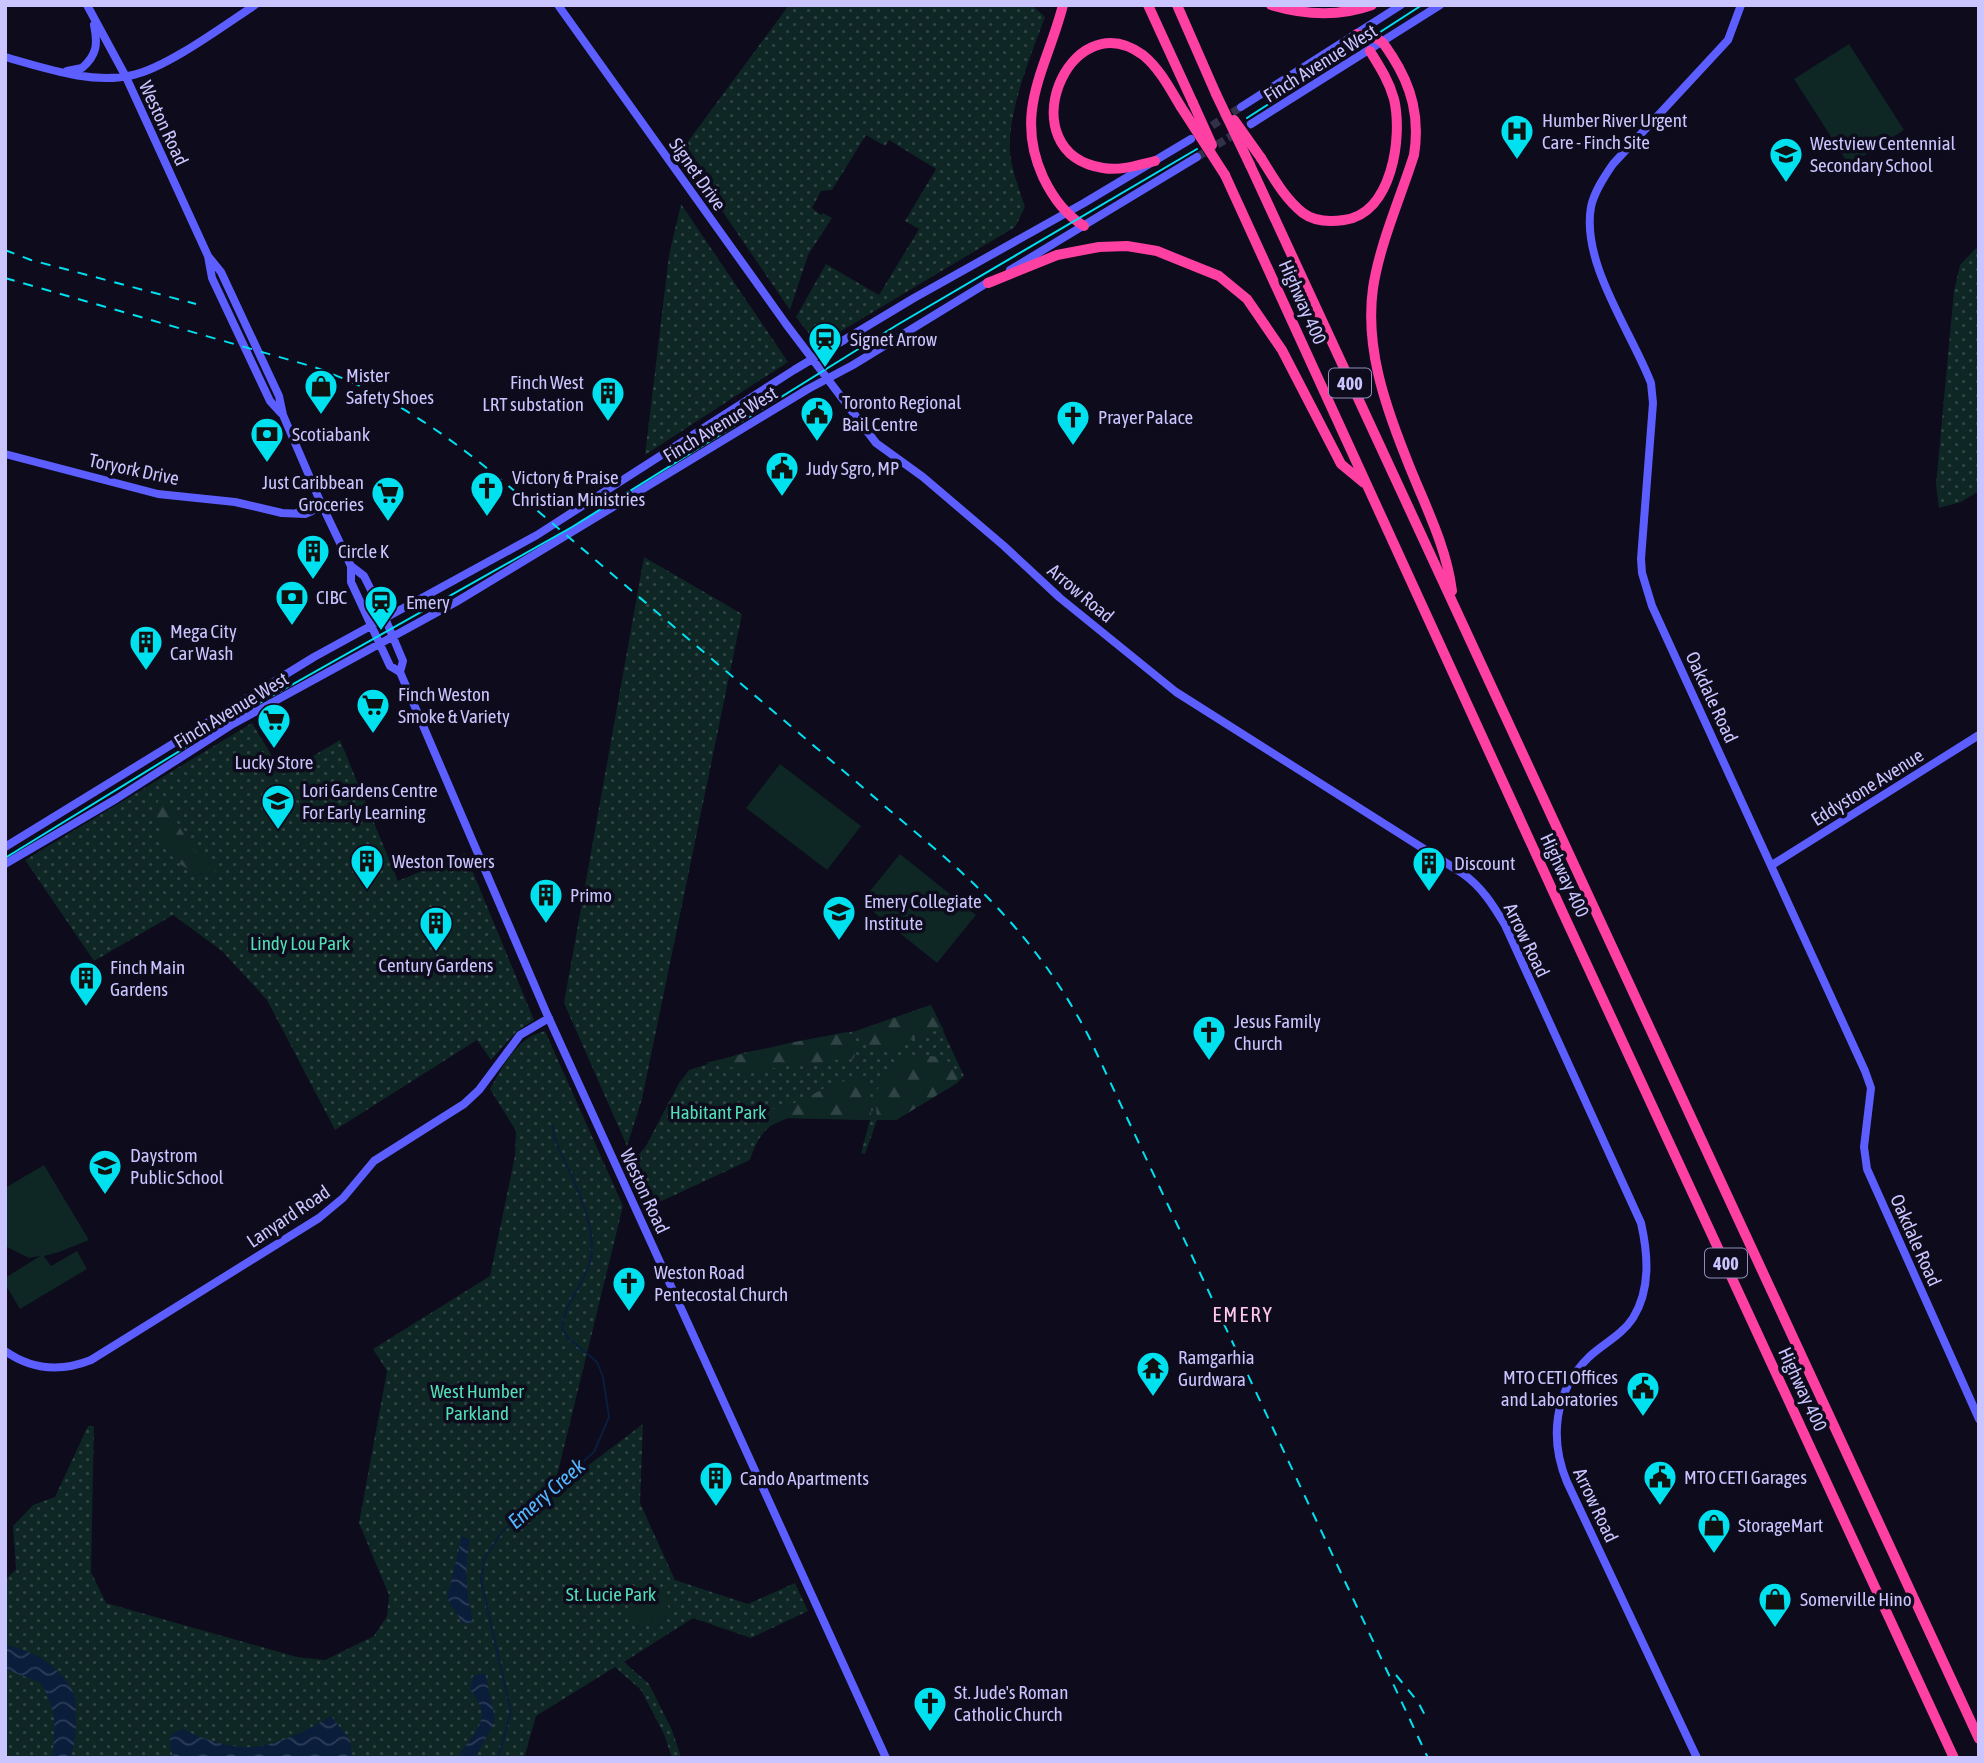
<svg xmlns="http://www.w3.org/2000/svg" width="1984" height="1763" font-family="'Asap Condensed',sans-serif">
	<style>
		.grass { fill: url(#grass-dots) }
		.forest { fill: url(#forest-firs) }
		.pitch { fill: #0e2624 }
		.water { fill: url(#water-waves) }
		.lines { fill: none; stroke-linecap: round; stroke-linejoin: round }
		.stream { stroke: #0a1e3c; stroke-width: 2 }
		.secondary-tunnel { stroke: #333049; stroke-width: 8; stroke-dasharray: 8 4; stroke-linecap: butt }
		.secondary { stroke: #5c5eff; stroke-width: 8 }
		.highway { stroke: #ff40a3; stroke-width: 10 }
		.tram { stroke: #00e1f0; stroke-width: 2 }
		.rail { stroke: #00e1f0; stroke-width: 2; stroke-dasharray: 10 9; stroke-linecap: butt }
		.highway-bridge { stroke: #ff40a3; stroke-width: 10 }
		.labels { text-anchor: middle; dominant-baseline: central; stroke-width: 7; stroke-linejoin: round; paint-order: stroke }
		.shield { fill: #0d0b1c; stroke: #918dbb; stroke-width: 2 }
		.shield-label { font-size: 18px; font-weight: bold; fill: #cac5ff }
		.street-label { font-size: 19px; fill: #cac5ff; stroke: #0d0b1c }
		.poi-label { font-size: 19px; fill: #cac5ff; stroke: #0d0b1c; text-anchor: start }
		.park-label { font-size: 19px; fill: #52dfb6; stroke: #0d0b1c }
		.neighbourhood-label { font-size: 21px; letter-spacing: 2px; fill: #ffc7ed; stroke: #0d0b1c }
		.water-label { font-size: 21px; font-style: italic; fill: #53b6ff; stroke: #0d0b1c }
	</style>
	<defs>
		<pattern id="grass-dots" width="8" height="8" patternUnits="userSpaceOnUse" patternTransform="scale(1.75)"><rect width="8" height="8" fill="#0e2624"/><path d="M2 2h.1M6 6h.1" fill="none" stroke="#304445" stroke-width="1.8" stroke-linecap="round"/></pattern>
		<pattern id="forest-firs" width="22" height="20" patternUnits="userSpaceOnUse" patternTransform="scale(1.75)"><rect width="22" height="20" fill="#0e2624"/><path d="M5 1l3.5 6h-7zM16 11l3.5 6h-7z" fill="#304445"/></pattern>
		<pattern id="water-waves" width="16" height="10" patternUnits="userSpaceOnUse" patternTransform="scale(1.75)"><rect width="16" height="10" fill="#0a1e3c"/><path d="M0 5q4-4 8 0t8 0" fill="none" stroke="#2c3d59"/></pattern>
	</defs>
	<rect width="100%" height="100%" fill="#0d0b1c"/>
	<!-- grass -->
	<path class="grass" d="M789 5H1032L1045 17C1031 55 1004 119 1011 160 1014 176 1020 192 1025 207L1015 227 833 336C810 342 810 334 796 317L826 264 879 295 919 229 905 221 936 169 889 140 885 146 866 135 832 190 821 191 812 208 821 215 823 213 832 218 808 255 790 310 681 151Z
		M681 204 788 362 645 455 669 255Z
		M1979 245V491L1961 502 1939 508 1936 485 1954 291 1960 265Z
		M644 557 742 614 642 1099 627 1146 564 1003Z
		M252 723 283 774 340 740 398 881 465 853 534 1020 516 1032 491 1060 477 1040 335 1130 267 1000 222 951 173 915 94 961 25 860Z
		M931 1005 964 1076 957 1083 896 1120H877L865 1154 861 1153 870 1120 788 1118C765 1124 757 1139 750 1160L653 1205 633 1161 646 1146 679 1083 689 1070 742 1053 856 1031Z
		M545 1031 623 1206 553 1492 643 1424 640 1503 675 1580 748 1604 795 1583 808 1611 751 1638 693 1618 624 1662 649 1684 672 1730 681 1757 672 1758 664 1734 641 1690 615 1667 536 1716 524 1758H5V1580L16 1569 13 1526 33 1505 55 1497 88 1426H94L91 1572 106 1603 297 1657 325 1660 374 1636 387 1616 389 1595 359 1523 387 1371 373 1349 490 1276 515 1156 516 1131 490 1089C503 1066 517 1037 545 1031Z"/>
	<!-- forest -->
	<path class="forest" d="M161 794 192 849 214 863 215 877C168 867 169 854 154 812Z
		M931 1005 944 1031C920 1029 908 1045 887 1050L869 1046 859 1040 856 1031Z
		M847 1032 855 1055 853 1059 831 1060 812 1067C791 1058 788 1067 768 1069 747 1072 726 1066 705 1063L789 1043Z
		M917 1055C936 1055 960 1059 957 1083L896 1120H877C873 1085 882 1066 917 1055Z
		M855 1078C874 1081 871 1104 871 1120L788 1118 765 1128 757 1127 765 1111 801 1101 828 1086Z"/>
	<!-- pitch -->
	<path class="pitch" d="M1849 44 1904 130 1849 165 1794 79Z
		M780 764 861 826 827 870 746 808Z
		M900 854 976 915 937 963 861 902Z
		M44 1165 89 1240 59 1252 44 1256 51 1266 77 1251 87 1269 20 1309 5 1284V1278L40 1256 29 1258 5 1246V1188Z
		M646 1593H656L664 1600 672 1613 639 1630 625 1600Z"/>
	<!-- water -->
	<path class="water" d="M462 1536 470 1540C464 1569 466 1594 473 1622L463 1624 447 1598Z
		M5 1645C33 1650 62 1667 74 1694 77 1701 75 1713 76 1721 76 1734 75 1745 70 1758H52C56 1725 57 1712 41 1683L5 1669Z
		M485 1673 495 1718 493 1725 475 1758H458C474 1729 495 1722 470 1689L473 1676Z
		M331 1716 350 1740 352 1758H174C168 1744 166 1734 183 1729 199 1738 233 1749 251 1747 278 1745 309 1730 331 1716Z"/>
	<g class="lines">
		<!-- stream -->
		<path class="stream" d="M498 1758 511 1712 481 1580 484 1560 502 1532 594 1452 609 1417 603 1377 597 1362 568 1338 562 1329C564 1304 581 1288 589 1265 602 1227 568 1172 554 1137L553 1126"/>
		<!-- secondary-tunnel -->
		<path class="secondary-tunnel" d="M1202 132 1241 107
			M1197 157 1251 124"/>
		<!-- secondary -->
		<path class="secondary" d="M87 5 126 77 208 256 212 278 270 401 281 413
			M558 5 786 324 876 443 923 477 1004 546 1060 598 1176 692 1462 873C1482 887 1493 905 1505 925L1641 1223C1648 1254 1651 1289 1633 1318 1622 1335 1603 1344 1589 1357 1554 1391 1549 1439 1567 1482L1697 1758
			M1741 5 1728 40 1613 164C1604 177 1594 192 1591 207 1581 263 1631 331 1651 383L1653 403 1641 559 1642 573 1652 606 1865 1071 1871 1088 1864 1147 1867 1169 1979 1419
			M5 57C45 68 92 85 133 75 168 67 223 26 255 5
			M67 71 82 68C97 55 98 44 94 25
			M1241 107 1401 5
			M1251 124 1440 5
			M208 256 221 272 279 396 283 415 320 501 351 566 364 576 385 618 403 661 400 672 546 1012 886 1758
			M1010 270 1197 157
			M5 454 158 494 235 502 282 513 305 514 312 511 315 504 320 501
			M298 513 303 505 309 502 315 504
			M351 566V582L390 666 400 672
			M5 847 314 657 537 535 794 370 914 298 1084 203 1191 139
			M5 864 116 799 233 724 456 602 808 389 853 365 990 281
			M1772 865 1979 735
			M5 1351C32 1370 61 1372 91 1360L319 1218 343 1198 374 1161 464 1104 479 1090 520 1035 549 1018"/>
		<!-- highway -->
		<path class="highway" d="M1063 5C1047 68 1013 111 1043 177 1052 196 1066 215 1084 226
			M1148 5 1193 103
			M1177 5 1216 94
			M1271 5C1305 15 1339 17 1372 5
			M1357 34C1365 36 1376 36 1382 42 1386 46 1389 52 1392 56 1412 87 1420 118 1414 155 1400 199 1380 243 1373 288 1365 346 1384 402 1405 455 1422 500 1446 543 1452 591
			M1261 158C1273 177 1285 199 1303 213 1315 222 1330 222 1344 220 1392 214 1403 137 1394 99 1389 81 1380 67 1370 51
			M1155 161C1138 165 1121 171 1103 168 1007 153 1068 0 1143 55 1160 69 1170 89 1181 107
			M1250 165 1979 1739
			M1225 175 1562 911 1954 1758
			M988 283 1057 255 1099 247 1127 246 1157 251 1219 276 1247 299 1282 350 1341 464 1364 483"/>
		<!-- tram -->
		<path class="tram" d="M1247 118 1422 5
			M5 858 240 714 572 527 897 325 1197 149"/>
		<!-- rail -->
		<path class="rail" d="M5 250 31 260 196 304
			M5 278 314 367C389 394 445 433 505 483L934 848C1000 904 1049 960 1089 1037L1428 1758
			M1396 1675 1418 1702 1428 1721"/>
		<!-- highway-bridge -->
		<path class="highway-bridge" d="M1216 94 1250 165
			M1193 103 1212 145
			M1181 107 1225 175
			M1234 120 1261 158"/>
	</g>
	<!-- icons -->
	<defs>
		<symbol id="hospital-pin" viewBox="-11 -11 22 30"><path d="M0 17L-7.5 6A9.5 9.5 0 1 1 7.5 6Z" fill="#00e1f0" stroke="#0d0b1c"/><path d="M-5-5h3v3.5h4V-5h3V5h-3V1.5h-4V5h-3Z" fill="#111"/></symbol>
		<symbol id="school-pin" viewBox="-11 -11 22 30"><path d="M0 17L-7.5 6A9.5 9.5 0 1 1 7.5 6Z" fill="#00e1f0" stroke="#0d0b1c"/><path d="M0-5L7-2L0 1L-7-2ZM-4 1L0 2.5L4 1V4Q0 6-4 4Z" fill="#111"/></symbol>
		<symbol id="station-pin" viewBox="-11 -11 22 30"><path d="M0 17L-7.5 6A9.5 9.5 0 1 1 7.5 6Z" fill="#00e1f0" stroke="#0d0b1c"/><path d="M-3-6H3Q5-6 5-4V2Q5 4 3 4L4.5 6H3L1.5 4h-3L-3 6H-4.5L-3 4Q-5 4-5 2V-4Q-5-6-3-6ZM-3.5-4v3h7v-3ZM-3.5 1v1.5H-2V1ZM2 1v1.5H3.5V1Z" fill="#111"/></symbol>
		<symbol id="shop-pin" viewBox="-11 -11 22 30"><path d="M0 17L-7.5 6A9.5 9.5 0 1 1 7.5 6Z" fill="#00e1f0" stroke="#0d0b1c"/><path d="M-5-2.5h2.3a2.7 3.5 0 0 1 5.4 0H5L5.5 6h-11ZM-1.5-2.5h3a1.5 2.3 0 0 0-3 0Z" fill="#111"/></symbol>
		<symbol id="building-pin" viewBox="-11 -11 22 30"><path d="M0 17L-7.5 6A9.5 9.5 0 1 1 7.5 6Z" fill="#00e1f0" stroke="#0d0b1c"/><path d="M-4-6H4V6H1V3H-1V6H-4ZM-2.5-4.3h1.7v1.8h-1.7ZM.8-4.3h1.7v1.8H.8ZM-2.5-1h1.7V.8h-1.7ZM.8-1h1.7V.8H.8Z" fill="#111"/></symbol>
		<symbol id="civic-pin" viewBox="-11 -11 22 30"><path d="M0 17L-7.5 6A9.5 9.5 0 1 1 7.5 6Z" fill="#00e1f0" stroke="#0d0b1c"/><path d="M-.6-6.5H3V-4.5H.6V-3L4-1V1h2V6H-6V1h2V-1L-.6-3ZM-1.2 2.5V6h2.4V2.5Z" fill="#111"/></symbol>
		<symbol id="church-pin" viewBox="-11 -11 22 30"><path d="M0 17L-7.5 6A9.5 9.5 0 1 1 7.5 6Z" fill="#00e1f0" stroke="#0d0b1c"/><path d="M-1.2-6h2.4v3.5h3.3v2.4h-3.3V6h-2.4V-.1h-3.3v-2.4h3.3Z" fill="#111"/></symbol>
		<symbol id="bank-pin" viewBox="-11 -11 22 30"><path d="M0 17L-7.5 6A9.5 9.5 0 1 1 7.5 6Z" fill="#00e1f0" stroke="#0d0b1c"/><path d="M-6-4H6V4H-6ZM0-2.3a2.3 2.3 0 1 0 0 4.6a2.3 2.3 0 1 0 0-4.6Z" fill="#111"/></symbol>
		<symbol id="supermarket-pin" viewBox="-11 -11 22 30"><path d="M0 17L-7.5 6A9.5 9.5 0 1 1 7.5 6Z" fill="#00e1f0" stroke="#0d0b1c"/><path d="M-6-5.5h2.5l.6 2H6L4.5 2H-2.5L-4.4-4H-6ZM-1.5 3.2a1.3 1.3 0 1 0 .1 0ZM3 3.2a1.3 1.3 0 1 0 .1 0Z" fill="#111"/></symbol>
		<symbol id="temple-pin" viewBox="-11 -11 22 30"><path d="M0 17L-7.5 6A9.5 9.5 0 1 1 7.5 6Z" fill="#00e1f0" stroke="#0d0b1c"/><path d="M0-6L5-2H3V0L6.5 2.5H4V6H1.5V3h-3V6H-4V2.5H-6.5L-3 0V-2H-5Z" fill="#111"/></symbol>
	</defs>
	<g fill-rule="evenodd">
		<use href="#hospital-pin" x="1498" y="112" width="38" height="52"/>
		<use href="#school-pin" x="1767" y="135" width="38" height="52"/>
		<use href="#station-pin" x="806" y="320" width="38" height="52"/>
		<use href="#shop-pin" x="302" y="367" width="38" height="52"/>
		<use href="#building-pin" x="589" y="374" width="38" height="52"/>
		<use href="#civic-pin" x="798" y="394" width="38" height="52"/>
		<use href="#church-pin" x="1054" y="398" width="38" height="52"/>
		<use href="#bank-pin" x="248" y="415" width="38" height="52"/>
		<use href="#civic-pin" x="763" y="449" width="38" height="52"/>
		<use href="#church-pin" x="468" y="469" width="38" height="52"/>
		<use href="#supermarket-pin" x="369" y="474" width="38" height="52"/>
		<use href="#building-pin" x="294" y="532" width="38" height="52"/>
		<use href="#bank-pin" x="273" y="578" width="38" height="52"/>
		<use href="#station-pin" x="362" y="583" width="38" height="52"/>
		<use href="#building-pin" x="127" y="623" width="38" height="52"/>
		<use href="#supermarket-pin" x="354" y="686" width="38" height="52"/>
		<use href="#supermarket-pin" x="255" y="701" width="38" height="52"/>
		<use href="#school-pin" x="259" y="782" width="38" height="52"/>
		<use href="#building-pin" x="348" y="842" width="38" height="52"/>
		<use href="#building-pin" x="1410" y="844" width="38" height="52"/>
		<use href="#building-pin" x="527" y="876" width="38" height="52"/>
		<use href="#school-pin" x="820" y="893" width="38" height="52"/>
		<use href="#building-pin" x="417" y="904" width="38" height="52"/>
		<use href="#building-pin" x="67" y="959" width="38" height="52"/>
		<use href="#church-pin" x="1190" y="1013" width="38" height="52"/>
		<use href="#school-pin" x="86" y="1147" width="38" height="52"/>
		<use href="#church-pin" x="610" y="1264" width="38" height="52"/>
		<use href="#temple-pin" x="1134" y="1349" width="38" height="52"/>
		<use href="#civic-pin" x="1624" y="1369" width="38" height="52"/>
		<use href="#civic-pin" x="1641" y="1458" width="38" height="52"/>
		<use href="#building-pin" x="697" y="1459" width="38" height="52"/>
		<use href="#shop-pin" x="1695" y="1506" width="38" height="52"/>
		<use href="#shop-pin" x="1756" y="1580" width="38" height="52"/>
		<use href="#church-pin" x="911" y="1684" width="38" height="52"/>
	</g>
	<g class="labels">
		<!-- shield labels -->
		<g class="shield">
			<rect x="1329" y="368.5" width="42" height="29" rx="5"/>
			<rect x="1705" y="1248.5" width="42" height="29" rx="5"/>
		</g>
		<g class="shield-label">
			<text x="1350" y="383">400</text>
			<text x="1726" y="1263">400</text>
		</g>
		<!-- street labels -->
		<g class="street-label">
			<text transform="translate(1320 63) rotate(-32)">Finch Avenue West</text>
			<text transform="translate(164 123) rotate(65)">Weston Road</text>
			<text transform="translate(698 174) rotate(55)">Signet Drive</text>
			<text transform="translate(1303 302) rotate(66)">Highway 400</text>
			<text transform="translate(720 424) rotate(-31)">Finch Avenue West</text>
			<text transform="translate(134 469) rotate(12)">Toryork Drive</text>
			<text transform="translate(1081 593) rotate(40)">Arrow Road</text>
			<text transform="translate(1712 697) rotate(65)">Oakdale Road</text>
			<text transform="translate(231 710) rotate(-31)">Finch Avenue West</text>
			<text transform="translate(1867 787) rotate(-32)">Eddystone Avenue</text>
			<text transform="translate(1565 875) rotate(65)">Highway 400</text>
			<text transform="translate(1527 940) rotate(64)">Arrow Road</text>
			<text transform="translate(645 1191) rotate(65)">Weston Road</text>
			<text transform="translate(288 1216) rotate(-34)">Lanyard Road</text>
			<text transform="translate(1916 1240) rotate(66)">Oakdale Road</text>
			<text transform="translate(1803 1389) rotate(65)">Highway 400</text>
			<text transform="translate(1596 1505) rotate(65)">Arrow Road</text>
		</g>
		<!-- poi labels -->
		<g class="poi-label">
			<text x="1542" y="120">Humber River Urgent<tspan x="1542" dy="22">Care - Finch Site</tspan></text>
			<text x="1810" y="143">Westview Centennial<tspan x="1810" dy="22">Secondary School</tspan></text>
			<text x="850" y="339">Signet Arrow</text>
			<text x="346" y="375">Mister<tspan x="346" dy="22">Safety Shoes</tspan></text>
			<text x="584" y="382" text-anchor="end">Finch West<tspan x="584" dy="22">LRT substation</tspan></text>
			<text x="842" y="402">Toronto Regional<tspan x="842" dy="22">Bail Centre</tspan></text>
			<text x="1098" y="417">Prayer Palace</text>
			<text x="292" y="434">Scotiabank</text>
			<text x="806" y="468">Judy Sgro, MP</text>
			<text x="512" y="477">Victory &amp; Praise<tspan x="512" dy="22">Christian Ministries</tspan></text>
			<text x="364" y="482" text-anchor="end">Just Caribbean<tspan x="364" dy="22">Groceries</tspan></text>
			<text x="338" y="551">Circle K</text>
			<text x="316" y="597">CIBC</text>
			<text x="406" y="602">Emery</text>
			<text x="170" y="631">Mega City<tspan x="170" dy="22">Car Wash</tspan></text>
			<text x="398" y="694">Finch Weston<tspan x="398" dy="22">Smoke &amp; Variety</tspan></text>
			<text x="274" y="762" text-anchor="middle">Lucky Store</text>
			<text x="302" y="790">Lori Gardens Centre<tspan x="302" dy="22">For Early Learning</tspan></text>
			<text x="392" y="861">Weston Towers</text>
			<text x="1454" y="863">Discount</text>
			<text x="570" y="895">Primo</text>
			<text x="864" y="901">Emery Collegiate<tspan x="864" dy="22">Institute</tspan></text>
			<text x="436" y="965" text-anchor="middle">Century Gardens</text>
			<text x="110" y="967">Finch Main<tspan x="110" dy="22">Gardens</tspan></text>
			<text x="1234" y="1021">Jesus Family<tspan x="1234" dy="22">Church</tspan></text>
			<text x="130" y="1155">Daystrom<tspan x="130" dy="22">Public School</tspan></text>
			<text x="654" y="1272">Weston Road<tspan x="654" dy="22">Pentecostal Church</tspan></text>
			<text x="1178" y="1357">Ramgarhia<tspan x="1178" dy="22">Gurdwara</tspan></text>
			<text x="1618" y="1377" text-anchor="end">MTO CETI Offices<tspan x="1618" dy="22">and Laboratories</tspan></text>
			<text x="1684" y="1477">MTO CETI Garages</text>
			<text x="740" y="1478">Cando Apartments</text>
			<text x="1738" y="1525">StorageMart</text>
			<text x="1800" y="1599">Somerville Hino</text>
			<text x="954" y="1692">St. Jude's Roman<tspan x="954" dy="22">Catholic Church</tspan></text>
		</g>
		<!-- park labels -->
		<g class="park-label">
			<text x="300" y="943">Lindy Lou Park</text>
			<text x="718" y="1112">Habitant Park</text>
			<text x="477" y="1391">West Humber<tspan x="477" dy="22">Parkland</tspan></text>
			<text x="611" y="1594">St. Lucie Park</text>
		</g>
		<!-- neighbourhood labels -->
		<g class="neighbourhood-label">
			<text x="1243" y="1314">EMERY</text>
		</g>
		<!-- water labels -->
		<g class="water-label">
			<text transform="translate(546 1493) rotate(-41)">Emery Creek</text>
		</g>
	</g>
	<!-- border -->
	<rect width="1984" height="1763" fill="none" stroke="#cac5ff" stroke-width="14"/>
</svg>
